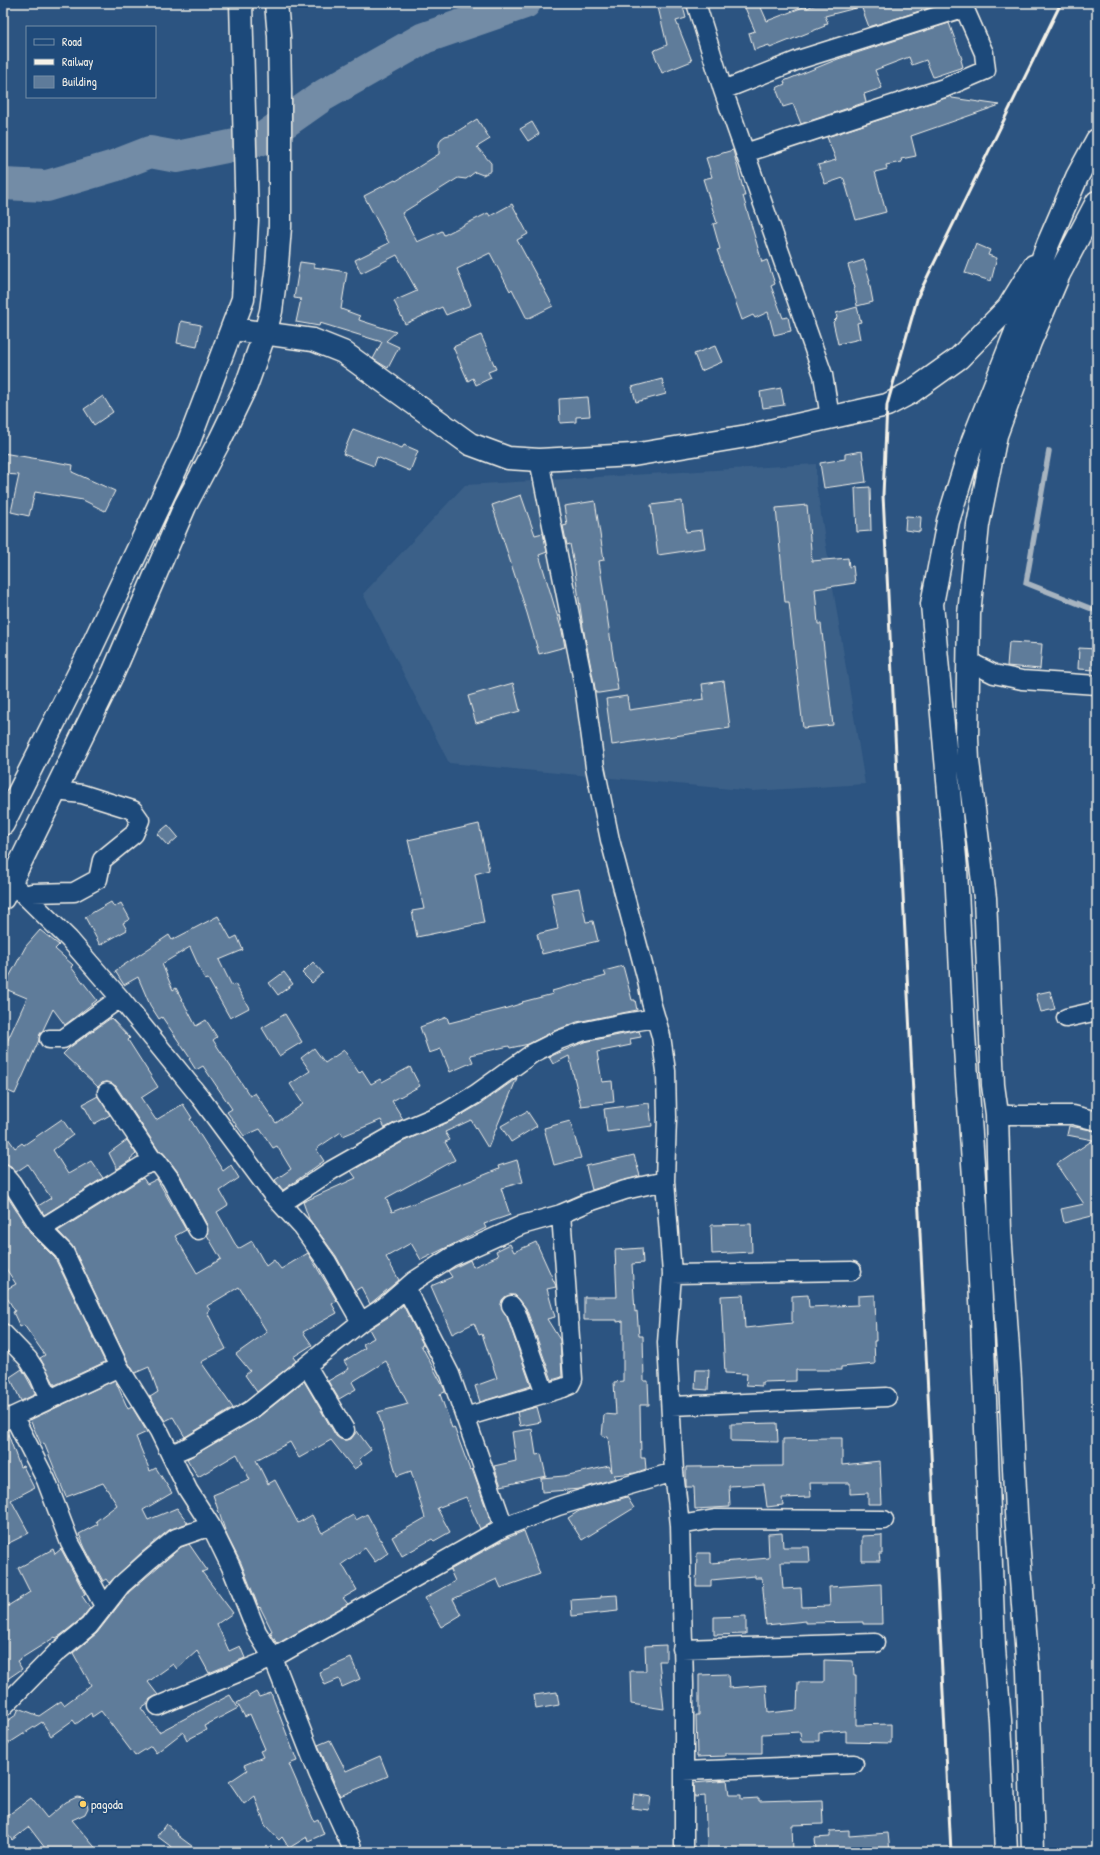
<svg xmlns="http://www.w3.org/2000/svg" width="1100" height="1855" font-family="'Patrick Hand',sans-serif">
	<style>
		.built { fill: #3b6088 }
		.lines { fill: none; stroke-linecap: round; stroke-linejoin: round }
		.stream { stroke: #a7b4c0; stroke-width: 5.5 }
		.river { stroke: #738ca6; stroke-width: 32 }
		.building { fill: #5e7b9a; stroke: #f4f1e8 }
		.minor-casing { stroke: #f4f1e8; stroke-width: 21 }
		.tertiary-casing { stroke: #f4f1e8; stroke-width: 25 }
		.secondary-casing { stroke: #f4f1e8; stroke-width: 25 }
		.primary-casing { stroke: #f4f1e8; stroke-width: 25 }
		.minor { stroke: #1f4a7a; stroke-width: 18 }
		.tertiary { stroke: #1f4a7a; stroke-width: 22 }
		.secondary { stroke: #1f4a7a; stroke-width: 22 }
		.primary { stroke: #1f4a7a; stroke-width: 22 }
		.rail { stroke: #f4f1e8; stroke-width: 3 }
		.poi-dot { fill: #ffd166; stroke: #1f4a7a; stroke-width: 1.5 }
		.labels { text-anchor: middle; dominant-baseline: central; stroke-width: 3; stroke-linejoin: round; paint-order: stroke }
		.poi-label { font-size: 13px; fill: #f4f1e8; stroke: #1f4a7a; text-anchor: start }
	</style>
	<rect width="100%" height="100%" fill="#2c5481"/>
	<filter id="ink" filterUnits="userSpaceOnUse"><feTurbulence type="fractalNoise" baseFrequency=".025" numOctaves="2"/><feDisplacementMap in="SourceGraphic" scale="8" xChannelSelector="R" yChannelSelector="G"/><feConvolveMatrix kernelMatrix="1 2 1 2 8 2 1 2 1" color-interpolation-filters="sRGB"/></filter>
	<g filter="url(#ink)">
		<!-- built -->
		<path class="built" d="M816 464V484L865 784 753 791 449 763 363 594 465 485Z"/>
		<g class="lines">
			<!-- stream -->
			<path class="stream" d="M1049 451 1026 583 1097 611"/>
			<!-- river -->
			<path class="river" d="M3 184 47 186 114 166 150 152 177 157 260 140 324 95 424 38 525 3"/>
		</g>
		<!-- building -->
		<path class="building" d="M657 3H682L686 18 676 21 692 61 662 73 653 51 667 45Z
			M743 3H759L767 21 806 6 807 8 819 3H855L856 8 825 16 828 23 824 24 825 26 770 48 769 45 754 50 749 33 755 31Z
			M860 3H942V4L869 27Z
			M949 23 962 59 961 60 963 67 933 77 926 60 912 65 909 57 875 70 882 88 864 94 866 102 801 124 793 104 783 107 776 88 785 84 784 81 838 59Z
			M951 96 952 98 1000 105 911 136 916 156 901 159 902 162 886 165 887 169 875 172 886 212 856 220 844 179 843 178 825 184 818 165 836 160 827 137Z
			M477 119 490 139 477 147 491 163V171L483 175 475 172 466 179 458 178 402 213 417 242 442 231 444 235 488 213 490 216 512 204 528 234 517 240 553 306 527 319 512 289 510 291 490 253 457 269 471 305 446 315 442 307 405 324 394 301 417 291 397 255 361 273 355 260 389 243 364 196 395 180 396 181 439 154V144L441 139 445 136 453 134Z
			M532 122 539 134 528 141 520 129Z
			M733 150 745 196H743L762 262 767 260 775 284 771 286 783 318 788 317 791 331 774 335 768 312 755 318 753 315 742 320 717 250 720 249 713 224 717 223 703 179 712 177 706 158Z
			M976 244 990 250 988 255 997 258 991 281 965 273Z
			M864 260 870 281H869L873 302 857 306 854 289 855 288 848 265Z
			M300 262 314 264V267L347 272 341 309 360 316 359 320 396 332 386 341 399 347 388 368 373 359 382 342 320 323 319 326 296 322 301 299 294 298Z
			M857 307 861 322 857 323 860 339 838 344 833 322 837 318 836 313Z
			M181 321 201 325 197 347 177 343Z
			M481 335 496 369 488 372 491 378 476 385 473 378 468 381 453 347Z
			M715 346 722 362 701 371 694 354Z
			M662 379 666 394 636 402 632 387Z
			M781 388 784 405 763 408 760 392Z
			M103 396 113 412 94 425 84 409Z
			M588 397 590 416 576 417V422L560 423 559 399Z
			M353 429 402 448 404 445 418 451 410 471 377 457 374 466 343 454Z
			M862 451 866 482 824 488 820 463 845 459V454Z
			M3 453 73 465 72 472 115 491 105 511 83 500 35 492 29 516 11 512 19 475 3 474Z
			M870 487 871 531 857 532 855 488Z
			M521 495 535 535 543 533 547 552 539 555 562 631 565 647 539 654 527 613 492 505Z
			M595 501 604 560 599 561 618 690 599 693H596L583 627 574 565 570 544 567 545 563 526 567 525 564 506Z
			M682 501 686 532 702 530 705 548 658 555 651 505Z
			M807 505 812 561 848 558 849 567 853 566 855 583 815 589 818 624H821L833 725 803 728 789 602H785L776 508Z
			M906 516 921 517 920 532 905 530Z
			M1009 642 1042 644 1040 669 1007 666Z
			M1079 648 1097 649V670L1078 669Z
			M724 681 730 728 612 745 606 699 627 696 629 710 704 699 702 684Z
			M513 683 520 711 476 723 468 696Z
			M479 824 489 870 475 874 484 923 417 937 412 911 424 909 408 840Z
			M168 825 178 837 168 846 157 834Z
			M579 888 586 922 593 921 598 941 542 954 537 934 558 929 551 893Z
			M111 902 114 907 121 903 130 919 123 923 127 930 100 945 85 917Z
			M218 916 231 939 237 936 243 950 219 960 232 986 235 984 249 1008 230 1018 208 979 205 980 190 947 162 964 173 990 176 988 196 1026 206 1020 217 1037 213 1040 250 1096 255 1093 276 1123 303 1104 290 1084 310 1071 301 1058 314 1048 325 1063 344 1050 359 1073 362 1070 371 1084 380 1079 382 1082 410 1067 420 1086 392 1101 403 1119 385 1128 381 1120 343 1136 341 1132 316 1149 324 1161 283 1190 275 1180 291 1169 277 1146 273 1148 260 1129 244 1136 227 1112 232 1109 203 1066 196 1070 189 1059 190 1058 162 1017 159 1019 150 1005 138 977 124 985 115 971 169 935 172 940Z
			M40 930 59 945 55 949 73 965 71 967 97 1000 65 1025 53 1009 43 1030 40 1034 39 1040 15 1094 3 1089V1058L8 1047 5 1046 27 998 3 988 26 946Z
			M313 962 323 973 312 983 302 973Z
			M623 966 632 1000H635L637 1010 577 1022 554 1031 529 1044 510 1048 509 1046 470 1055 473 1062 450 1072 441 1049 429 1053 420 1027 447 1017 449 1023 504 1009 523 1003 522 1002 553 994 552 991 606 976 604 971Z
			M284 972 293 984 278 995 269 983Z
			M1050 991 1055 1009 1041 1012 1036 994Z
			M285 1014 302 1042 279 1056 262 1028Z
			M111 1018 130 1038 128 1040 158 1087 141 1098 156 1120 183 1104 192 1118 190 1119 223 1171 231 1165 239 1178 220 1191 228 1205 217 1212 238 1249 252 1241 266 1266 274 1260 281 1269 308 1253 337 1301 332 1304 337 1313 303 1332 312 1345 293 1357 296 1361 257 1392 245 1375 250 1371 236 1354 267 1332 239 1287 207 1306 210 1310 207 1312 226 1349 201 1362 233 1408 185 1437 173 1417 165 1421 150 1397 158 1392 149 1367 135 1373 128 1362 73 1247 58 1231 143 1178 147 1184 157 1179 186 1230 175 1236 197 1273 221 1259 207 1235V1225L180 1175 165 1155 159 1151 116 1086 107 1082 102 1083 98 1087 63 1054 69 1048Z
			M639 1031 641 1037 630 1039 631 1045 597 1052 602 1082 612 1081 614 1102 581 1106 569 1056 553 1064 549 1057 584 1042Z
			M517 1078 488 1148 471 1120 445 1132 450 1140 445 1142 455 1160 386 1198 392 1212 499 1169 498 1166 517 1160 523 1182 501 1188 510 1215 484 1224 486 1228 421 1260 411 1243 386 1257 399 1280 370 1304 361 1287 355 1291 336 1256 309 1219 303 1202 356 1178 351 1171 404 1141 451 1121 482 1103Z
			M98 1096 110 1115 94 1124 83 1104Z
			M649 1103 652 1126 607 1132 604 1109Z
			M527 1111 537 1126 511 1142 501 1126Z
			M62 1119 73 1135 53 1150 68 1174 91 1161 103 1178 44 1215 38 1206 51 1198 28 1164 16 1172 11 1166 3 1163V1131L15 1148 22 1143 24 1145Z
			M570 1121 581 1158 554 1165 544 1128Z
			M1069 1126 1097 1131V1223L1092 1216 1064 1223 1061 1209 1084 1204 1057 1164 1093 1140 1067 1135Z
			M127 1140 136 1154 130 1159 131 1160 117 1169 109 1153Z
			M634 1155 640 1176 592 1190 586 1166Z
			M3 1190 32 1235 55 1258 105 1362 55 1385 40 1358 45 1355 24 1325 20 1327 13 1312 15 1311 3 1291 16 1284 3 1264Z
			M751 1224 752 1252 712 1254 711 1225Z
			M536 1242 556 1286V1287L547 1289 555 1317 547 1319 560 1340 562 1377 552 1380 526 1308 519 1299 515 1295H510L502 1300 501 1306 507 1317 531 1386 480 1402 475 1386 497 1378 482 1334 479 1335 474 1323 452 1334 431 1286 452 1277 448 1271 470 1260 473 1267 498 1256 496 1251 510 1244 514 1252Z
			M642 1248 643 1263 632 1264 635 1312 637 1311 639 1336H643L644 1381H648L649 1405H640L641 1458H645L646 1469 635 1473 614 1475 616 1478 580 1489 542 1492 541 1478 564 1476 609 1466 612 1472 608 1437 602 1436 604 1414 616 1415 614 1382 623 1381V1321L617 1322V1320H584V1297H617L615 1250Z
			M743 1295 745 1328 792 1323V1296L808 1295 809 1307 858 1305V1296L875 1295 876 1341H874L875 1364 841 1367V1370H796V1381L762 1382V1386L746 1385 747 1374 725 1373 721 1296Z
			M403 1305 423 1344 421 1345 445 1390V1392L440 1394 452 1428 454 1427 470 1470 472 1469 491 1522 480 1529 466 1497 437 1508 450 1532 434 1541 432 1539 402 1556 392 1537 425 1518 411 1471 397 1476 378 1412 408 1404 386 1361 352 1382 356 1389 339 1399 328 1381 349 1369 344 1361 365 1348 363 1344 374 1338 369 1329 390 1316Z
			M22 1369 36 1394 21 1401 10 1377Z
			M696 1370H709L708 1390 695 1389Z
			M115 1380 128 1409 132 1407 147 1432 136 1437 150 1471 156 1468 172 1493 143 1510 148 1520 177 1508 188 1523 169 1530 141 1553 109 1583 106 1579 103 1581 85 1548 79 1534 98 1524 96 1521 117 1505 103 1483 66 1497 44 1443 41 1444 30 1420Z
			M304 1381 336 1436 340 1439 346 1440 351 1439 357 1431 371 1450 359 1459 362 1464 354 1469 331 1440 299 1458 290 1442 256 1460 268 1484 275 1480 298 1523 312 1515 322 1533 353 1515 356 1520 367 1514 388 1553 375 1562 365 1548 342 1564 357 1590 343 1598 348 1604 277 1644 270 1632 272 1631 260 1607 259 1608 241 1563 227 1536 213 1495 250 1480 237 1454 198 1477 187 1459 256 1419Z
			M537 1407 541 1422 520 1426 517 1412Z
			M777 1423 778 1442 731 1441V1424Z
			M532 1429 536 1455 541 1454 546 1476 501 1486 494 1466 516 1461 512 1432Z
			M3 1431H7L20 1467 23 1466 34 1488 11 1500 29 1533 3 1546Z
			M827 1438H842V1465L880 1461 882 1504H868V1493L850 1494V1483H810L811 1497 782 1498 783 1505 767 1507 764 1484 729 1486 730 1507 695 1509 694 1487H686V1467L783 1466V1439Z
			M627 1497 634 1508 582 1540 568 1518 579 1511Z
			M524 1531 540 1574 501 1588 497 1579 453 1599 461 1615 441 1627 425 1598 455 1581 450 1570 507 1538Z
			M782 1533 783 1547H809L810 1562H781L783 1589 801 1588 802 1607 830 1606 829 1587 881 1584 882 1624H863V1622L806 1623V1621L766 1625 762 1578H755V1576L711 1580V1586H696L697 1553H711V1563L769 1558 768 1534Z
			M882 1535V1554H879L880 1561H862V1536Z
			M189 1544 207 1570 202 1572 233 1613 217 1624 229 1651 240 1646 245 1658 209 1673 197 1651 177 1669 173 1664 148 1682 158 1695 150 1699 148 1703 141 1708 159 1732 230 1695 238 1708 204 1726 206 1730 187 1740 183 1732 156 1753 151 1746 135 1756 101 1711 92 1717 91 1713 76 1724 73 1720 51 1736 42 1722 3 1747V1724L16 1715 19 1708 39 1716 61 1701 64 1705 91 1685 73 1653 97 1633 129 1592 181 1547Z
			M53 1549 55 1554 61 1549 85 1594 82 1596 90 1608 81 1619 61 1635 56 1638 55 1637 17 1661 22 1669 3 1682V1609L30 1592 18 1568Z
			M617 1595 618 1611 572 1616 571 1600 601 1598V1596Z
			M746 1616V1634L714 1635V1617Z
			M666 1645V1661H659L664 1709 631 1704 630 1671H646L645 1646Z
			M351 1658 360 1679 342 1687 339 1679 325 1685 319 1672Z
			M824 1660 853 1661 854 1676H856V1725L891 1724V1743L846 1742V1730L819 1732V1741H801L800 1732 762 1734V1753H725V1756L697 1757 696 1715H699V1675L728 1674 729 1688 766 1685 768 1713 797 1710 798 1682H824Z
			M256 1692 259 1697 271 1693 297 1761 289 1764 314 1821 318 1819 324 1834 308 1841 307 1837 289 1848 282 1837 279 1840 265 1825 255 1796 244 1804 229 1782 247 1770 244 1765 263 1757 260 1751 265 1749 250 1714 245 1717 237 1703Z
			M557 1692 559 1705 536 1709 534 1695Z
			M330 1740 346 1771 380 1756 388 1776 340 1796 318 1745Z
			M727 1780 729 1795H741V1799L759 1798V1801L791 1800V1802L822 1801 823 1824 792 1825 793 1852H707L705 1796 695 1797 694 1783Z
			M634 1794 651 1797 649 1810 632 1808Z
			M77 1797 83 1798 87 1802 88 1808 85 1814 72 1820 99 1852H48L29 1827 12 1840 3 1829V1819L31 1798 47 1818 66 1802Z
			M166 1824 178 1834 177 1835 200 1852H178L157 1836Z
			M849 1830V1836L888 1833 890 1852H870V1848L816 1850 815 1838 830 1837V1831Z"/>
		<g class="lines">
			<defs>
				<path id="minor" d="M696 3 723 90 823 375 830 417
					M723 90 801 59 960 9 966 12 984 53 986 70 944 88 745 153
					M539 460 584 686 595 767 610 840 647 980 651 1002 661 1036 666 1071 667 1117 665 1181 672 1274 667 1343 674 1472 680 1525 684 1684V1852
					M970 662 994 674 1022 680 1097 685
					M12 883 69 939 120 998 200 1097 272 1194 303 1228 327 1262 361 1322
					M25 896 32 893 74 892 98 879 102 860 134 834 140 820 133 810 82 794 56 791
					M1066 1018 1097 1011
					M49 1039H63L120 998
					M107 1092 154 1162
					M997 1114 1009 1115H1073L1097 1121
					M3 1173 11 1182 41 1229 64 1252 119 1367 159 1431 188 1490 211 1526 231 1567 257 1632 273 1658 318 1773 354 1852
					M281 1204 332 1170 399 1132 446 1112 476 1094 533 1053 559 1040 581 1032 619 1024 656 1018
					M41 1229 142 1166 157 1161 171 1180 198 1230
					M672 1274 852 1271
					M406 1288 450 1374 504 1527
					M511 1305 516 1312 545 1393
					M3 1333 28 1359 39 1376 49 1399
					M307 1366 345 1430
					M671 1406 887 1397
					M14 1417 46 1480 70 1543 104 1606
					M465 1417 563 1388 570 1385 573 1379 561 1214
					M3 1421 119 1367
					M171 1454 190 1446 251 1410 361 1322 384 1307 414 1281 451 1257 522 1225 561 1214 589 1202 625 1190 665 1181
					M680 1525 715 1519 884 1520
					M682 1649 875 1643
					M158 1706 273 1658 504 1527 558 1506 674 1472
					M3 1707 56 1653 89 1626 121 1585 148 1561 176 1538 211 1526
					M684 1771 854 1764"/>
				<path id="tertiary" d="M233 329 313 340 343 352 470 444 508 458 539 460 633 455 747 436 887 405 910 393 959 358 1008 308 1034 266"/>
				<path id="secondary" d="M3 824 87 657 189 441 243 299 247 220 241 3
					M3 898 114 671 185 506 220 440 246 386 265 333 271 311 277 265 280 227V88L279 36 276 3"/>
				<path id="primary" d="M1006 1852 1000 1720 994 1649 982 1318 976 1206 964 1034 956 869 932 604 948 521 973 440 1015 334 1048 244 1077 177 1097 140
					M1033 1852 1028 1671 1016 1513 1010 1379 1000 1231 997 1114 993 1085 985 898 968 761 967 738 969 614 978 525 996 435 1030 342 1059 274 1097 202"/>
			</defs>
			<!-- minor casing -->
			<use href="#minor" class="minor-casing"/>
			<!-- tertiary casing -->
			<use href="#tertiary" class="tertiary-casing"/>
			<!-- secondary casing -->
			<use href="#secondary" class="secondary-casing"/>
			<!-- primary casing -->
			<use href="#primary" class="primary-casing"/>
			<!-- minor -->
			<use href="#minor" class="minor"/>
			<!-- tertiary -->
			<use href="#tertiary" class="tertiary"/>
			<!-- secondary -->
			<use href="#secondary" class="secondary"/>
			<!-- primary -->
			<use href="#primary" class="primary"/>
			<!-- rail -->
			<path class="rail" d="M951 1852 883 495 887 405 918 296 1061 3"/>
		</g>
	</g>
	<!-- markers -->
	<circle class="poi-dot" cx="83" cy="1804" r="4"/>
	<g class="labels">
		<!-- poi labels -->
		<g class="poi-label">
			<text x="91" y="1804">pagoda</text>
		</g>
	</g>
	<!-- margin -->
	<rect width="1100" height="1855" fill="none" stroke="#1f4a7a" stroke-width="16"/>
	<rect x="8" y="8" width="1084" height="1839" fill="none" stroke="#f4f1e8" stroke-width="1.5" filter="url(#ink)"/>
	<!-- legend -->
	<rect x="26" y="26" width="130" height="72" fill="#1f4a7a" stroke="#748da6"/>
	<rect x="34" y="39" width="20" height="6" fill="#1f4a7a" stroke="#748da6"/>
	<text x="62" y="46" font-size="12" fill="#f4f1e8">Road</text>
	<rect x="34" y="59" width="20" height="6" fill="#f4f1e8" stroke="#748da6"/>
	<text x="62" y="66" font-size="12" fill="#f4f1e8">Railway</text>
	<rect x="34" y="76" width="20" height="12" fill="#5e7b9a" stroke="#748da6"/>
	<text x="62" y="86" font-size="12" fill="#f4f1e8">Building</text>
</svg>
